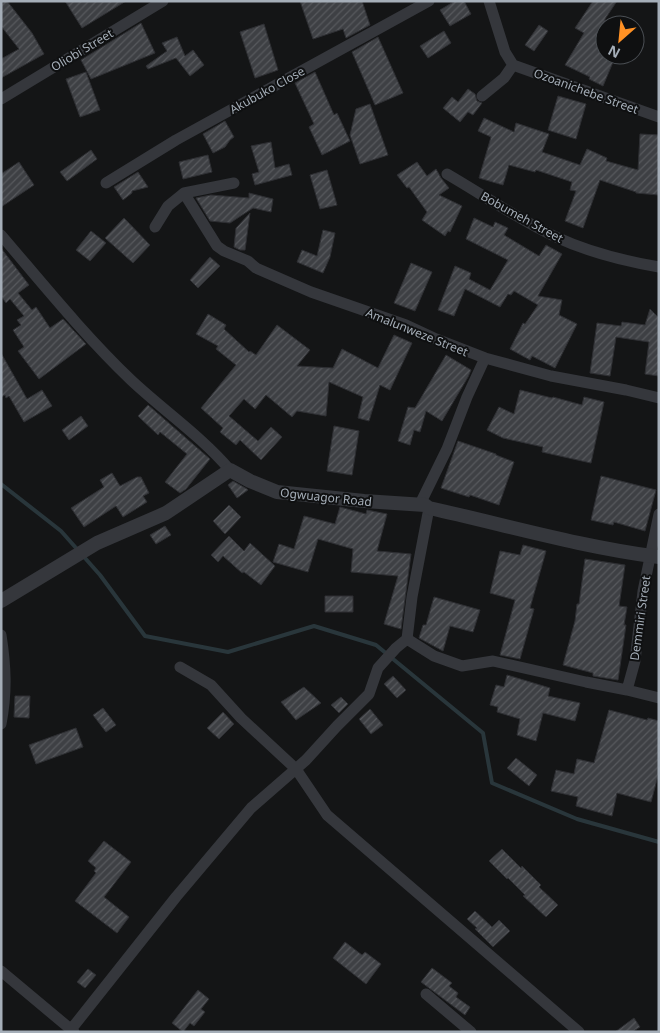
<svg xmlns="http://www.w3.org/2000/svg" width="660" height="1033" font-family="'Noto Sans',sans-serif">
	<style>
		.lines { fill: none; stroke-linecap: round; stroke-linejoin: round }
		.stream { stroke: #29363b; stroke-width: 4 }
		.building { fill: url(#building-hatch); stroke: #2e2f33 }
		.minor { stroke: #35373c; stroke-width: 11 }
		.tertiary { stroke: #35373c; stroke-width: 14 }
		.labels { text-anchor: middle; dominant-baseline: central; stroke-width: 4; stroke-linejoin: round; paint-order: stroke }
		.street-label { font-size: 12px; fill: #a5aeb8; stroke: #0f1011 }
	</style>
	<defs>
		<pattern id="building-hatch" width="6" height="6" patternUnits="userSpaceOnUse" patternTransform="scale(1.25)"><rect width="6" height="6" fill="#3e4044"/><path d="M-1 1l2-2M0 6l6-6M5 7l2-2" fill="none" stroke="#57595d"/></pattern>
	</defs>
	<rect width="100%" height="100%" fill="#141516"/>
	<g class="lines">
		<!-- stream -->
		<path class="stream" d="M1 484 61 531 100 575 145 636 228 652 314 626 376 645 483 733 492 783 577 819 659 842"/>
	</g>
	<!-- building -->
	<path class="building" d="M1 1H7L32 33 44 54 1 78V59L19 49 1 26Z
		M65 1H126L82 28Z
		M300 1H362L370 25 346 38 343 29 313 39Z
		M455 1H464L471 14 450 26 440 10Z
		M593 1H617L605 19V55H616L603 86 589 79 590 77 565 65 584 33 575 28Z
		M141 23 155 53 91 79 81 60Z
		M264 24 278 70 255 78 240 32Z
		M539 25 548 31 534 51 525 45Z
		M444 31 451 43 428 58 420 46Z
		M177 37 185 56 193 50 204 65 190 76 176 58 148 69 146 66 167 51 162 43Z
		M378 37 403 93 375 105 352 52Z
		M86 72 100 110 80 117 66 79Z
		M315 72 334 115 337 113 350 141 322 155 309 127 314 124 295 83Z
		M468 89 475 94 477 101 482 103 473 115 468 112 460 122 443 108 452 97 458 102Z
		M558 96 586 104 576 139 548 130Z
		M370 104 388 155 360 164 350 135 356 109Z
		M484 118 514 132 516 123 549 134 542 152 580 165 587 149 607 158 606 161 638 170 640 134 659 135V195L636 193V192L600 180 583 228 565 221 576 191 570 190 572 182 536 170 535 172 509 165 503 185 479 178 491 137 478 131Z
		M225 121 234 137 230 140 225 147 213 153 203 134Z
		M271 142 275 168 289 164 292 175 255 185 252 174 259 172 251 146Z
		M91 150 97 159 67 181 60 172Z
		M208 155 212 172 183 179 179 162Z
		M19 162 34 185 1 207V174Z
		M417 162 427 176 436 169 441 178 449 188 439 195 462 206 450 232 448 231 445 236 422 220 427 212 409 187 407 188 397 175Z
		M327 170 337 205 320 209 310 175Z
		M138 172 148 187 132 191V193L123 200 114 187Z
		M249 193 273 199 271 212 253 208 230 223 210 221 196 198 211 195 249 198Z
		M250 213 245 250H240L234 247 236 228Z
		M124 218 150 245 133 263 105 238Z
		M474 218 493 227 495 222 508 228 504 235 539 256 546 245 562 254 538 296 562 300 559 315 577 324 555 368 532 356 530 360 510 349 523 323 525 324 538 305 514 291 511 295 508 294 500 307 465 289 454 316 438 310 455 266 471 273 469 279 490 290 508 260 466 239Z
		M323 230 335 233 330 257 323 273 297 262 302 250 317 256Z
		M91 231 106 243 90 261 76 250Z
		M1 248 29 285 18 293 32 310 36 307 50 328 63 319 86 344 39 379 18 351 24 347 13 330 21 325 17 320 24 316 10 299 6 303 1 296Z
		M210 257 220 266 198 288 190 280Z
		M411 263 432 272 415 311 394 303Z
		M650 309 658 317 659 376 645 374 649 342 616 337 610 376 590 373 597 323 621 326 622 322 645 325Z
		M208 314 226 325 224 329 249 352 250 351 256 355 277 325 310 350 297 366 333 368 342 349 378 368 394 335 412 343 390 390 380 385 369 421 358 418 363 397 329 382 326 416 297 411 292 417 266 395 255 409 244 399 229 416 258 441 271 427 282 437 261 460 240 440 236 445 226 437 220 432 223 428 201 408 236 365 216 349 218 346 196 334Z
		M1 353 27 399 42 390 52 406 24 422 9 396 6 398 5 395 1 397Z
		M446 355 471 370 468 377 442 421 426 411 420 432 414 430 410 445 398 441 408 407 415 408Z
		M520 390 552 398 553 397 582 405 584 397 604 402 591 463 542 452 543 447 503 438 487 430 499 407 514 414Z
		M148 405 210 459 186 489 180 493 165 482 187 454 160 432 158 435 138 416Z
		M81 416 88 426 69 440 62 430Z
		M334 426 359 431 352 475 327 471Z
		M458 441 496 454V455L514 462 499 505 470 495 469 497 441 488Z
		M112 473 120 486 137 477H141L149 493 143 496 147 502 123 517 116 506 84 527 71 508 104 487 100 480Z
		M601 476 656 490 645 531 614 522 613 525 591 520Z
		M233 481 247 489 248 490 237 498 228 485Z
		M229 505 241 517 225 534 213 521Z
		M340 507 366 514 367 510 387 514 377 551 411 554 401 629 384 624 398 576 351 572 353 549 318 539 308 572 273 562 279 544 294 549 304 516 335 524Z
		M165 526 171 535 156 544 150 535Z
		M229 536 244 551 250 543 275 566 261 585 244 572 242 573 223 556 218 562 211 555Z
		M523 545 546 551 530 608 534 609 520 659 500 655 515 600 490 593 500 551 520 555Z
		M585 559 625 565 619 606 627 607 624 625H626L618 680 593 676V673L563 665 575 621 577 604H579Z
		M325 596H353V612H325Z
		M434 597 480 610 473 632 450 626 443 651 419 638 423 625H426Z
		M507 675 550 688 548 696 580 703 575 721 543 713 536 741 517 735 520 719 497 712 498 707 490 705 496 685 504 687Z
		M393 676 406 690 397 698 384 684Z
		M304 687 321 703 296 720 281 702Z
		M15 696H30L29 718 14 717Z
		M341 697 348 704 339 713 331 705Z
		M103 708 116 725 106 732 93 715Z
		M370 709 383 725 371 734 359 719Z
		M609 710 647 720 648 718 659 721V772L651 802 617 793 612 816 576 806 578 797 551 791 556 770 574 774 577 759 594 763Z
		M223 712 234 724 219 739 207 728Z
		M76 728 83 747 36 764 29 745Z
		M516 758 537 775 529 786 507 768Z
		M104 841 131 862 104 897 129 917 117 933 75 901 96 873 94 871 96 868 88 861Z
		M502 849 521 868 522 866 541 885 539 887 558 905 546 917 523 896 525 895 508 878 507 879 489 861Z
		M475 911 492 927 499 920 510 931 493 947 475 929 477 928 467 919Z
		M345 942 362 955 365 952 381 964 366 984 333 958Z
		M432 968 452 983 449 986 458 993 456 997 470 1007 465 1015 421 982Z
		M88 969 96 975 85 988 77 982Z
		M198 990 209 999 201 1009 205 1012 194 1026 190 1023 183 1032 172 1023Z
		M634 1018 640 1027 632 1032H615Z"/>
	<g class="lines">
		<!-- minor -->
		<path class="minor" d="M513 65 659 117
			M482 96 504 78 513 65 505 52 489 1
			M1 99 163 1
			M447 174C483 195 518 219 556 237 588 252 624 261 659 267
			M106 183 176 140 429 1
			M184 193 217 246 224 251 248 261 256 268 311 292 406 325 436 339 485 358 551 376 626 390 659 398
			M155 227 168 206 184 193 234 183
			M1 235C43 284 84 335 131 380 164 411 201 436 230 470
			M420 504 447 449 467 397 485 358
			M659 514 643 591 635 661 627 690 659 698
			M1 635C6 667 7 692 1 724
			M407 639 434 656 462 666 493 661 586 682 627 690
			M180 667 211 685 241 718 296 769 327 815 579 1032
			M1 971 74 1032
			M426 994 471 1032
			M69 1032 176 897 251 808 306 760 337 726 369 694 378 668 396 648 407 639 412 597 429 508"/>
		<!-- tertiary -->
		<path class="tertiary" d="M1 601 97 543 166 513 230 470 250 481 277 492 364 501 425 505 429 508C506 525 581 547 659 557"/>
	</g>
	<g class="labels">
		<!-- street labels -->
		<g class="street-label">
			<text transform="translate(82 50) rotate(-31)">Oliobi Street</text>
			<text transform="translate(267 90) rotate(-29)">Akubuko Close</text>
			<text transform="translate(586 91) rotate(20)">Ozoanichebe Street</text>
			<text transform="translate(522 217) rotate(29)">Bobumeh Street</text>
			<text transform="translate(417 332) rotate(22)">Amalunweze Street</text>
			<text transform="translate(326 497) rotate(6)">Ogwuagor Road</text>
			<text transform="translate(640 618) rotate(-82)">Demmiri Street</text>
		</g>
	</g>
	<!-- border -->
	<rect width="660" height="1033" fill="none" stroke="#a5aeb8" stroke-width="5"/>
	<!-- north arrow -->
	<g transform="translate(620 40) rotate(207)"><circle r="24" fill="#0f1011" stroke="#4b4f54"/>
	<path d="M0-4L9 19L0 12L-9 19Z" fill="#ff9124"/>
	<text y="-8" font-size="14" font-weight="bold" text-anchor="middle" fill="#a5aeb8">N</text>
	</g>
</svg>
